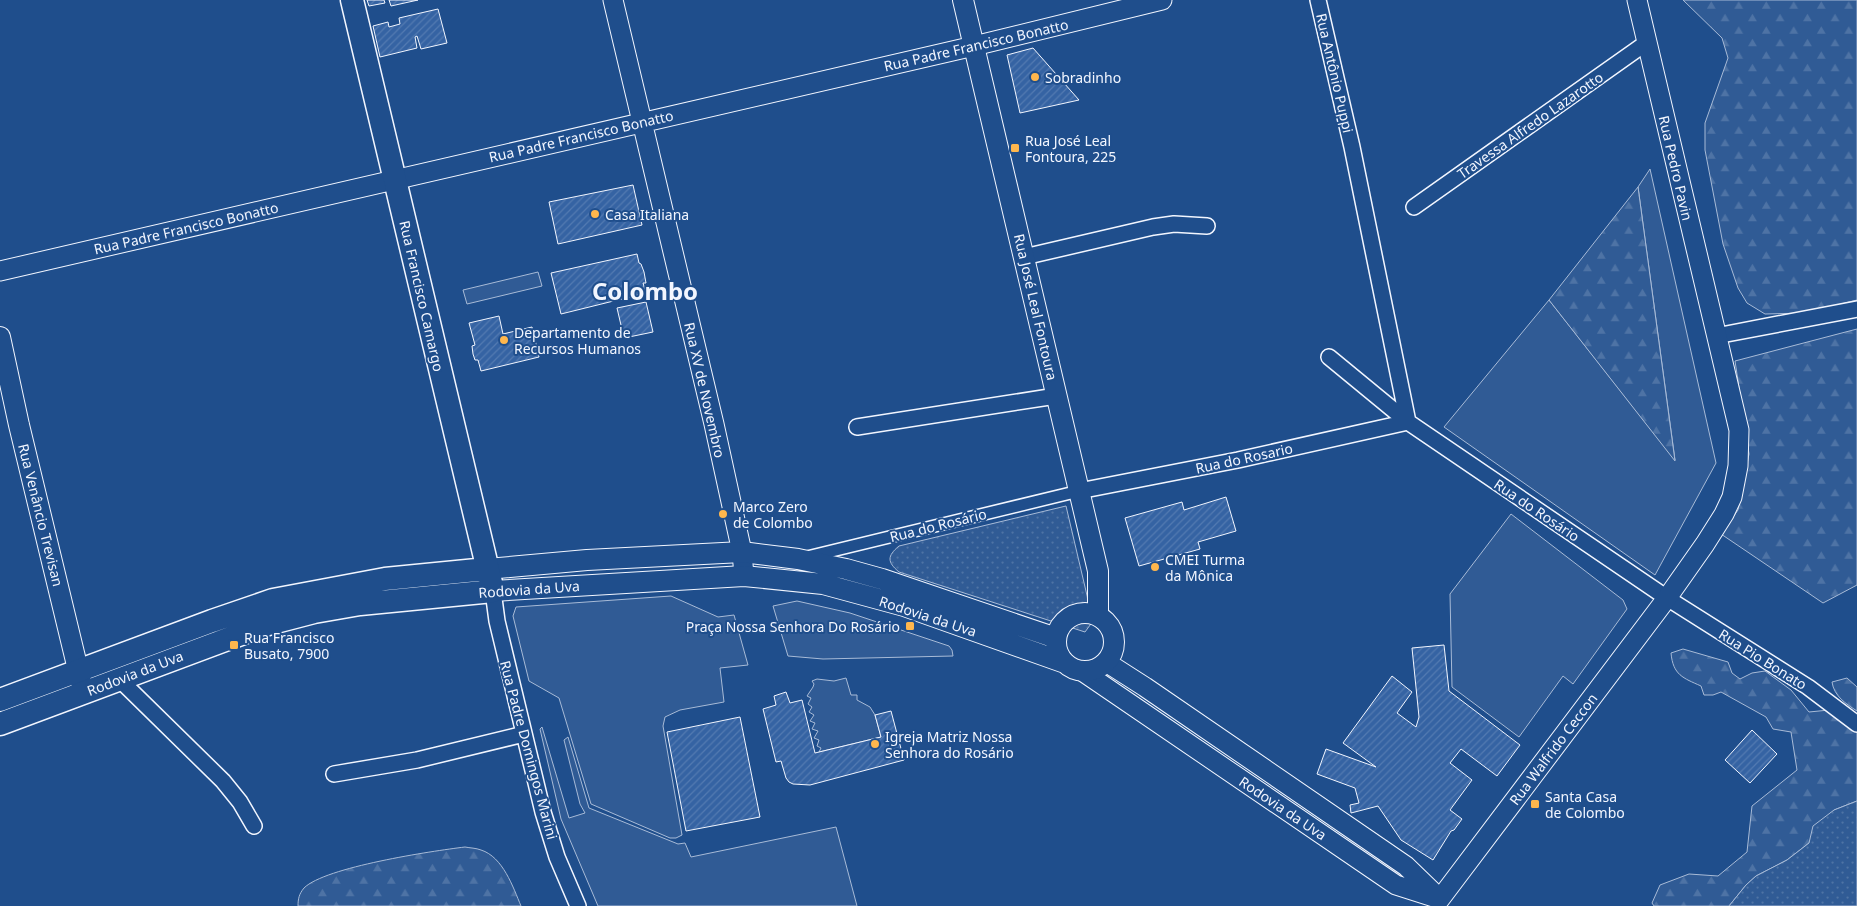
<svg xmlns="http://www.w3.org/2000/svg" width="1857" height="906" font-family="'Noto Sans',sans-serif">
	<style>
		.built { fill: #305b95; stroke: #a8bbd7 }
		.forest { fill: url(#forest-firs); stroke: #a8bbd7 }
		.park { fill: url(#park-dots); stroke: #a8bbd7 }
		.building { fill: url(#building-hatch); stroke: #f2f6ff }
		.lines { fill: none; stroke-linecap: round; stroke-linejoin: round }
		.pedestrian-casing { stroke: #f2f6ff; stroke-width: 14 }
		.minor-casing { stroke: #f2f6ff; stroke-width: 18 }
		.tertiary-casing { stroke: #f2f6ff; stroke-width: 21 }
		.secondary-casing { stroke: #f2f6ff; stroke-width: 22 }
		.primary-casing { stroke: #f2f6ff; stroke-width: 25 }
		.pedestrian { stroke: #1f4e8c; stroke-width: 11 }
		.minor { stroke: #1f4e8c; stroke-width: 15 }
		.tertiary { stroke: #1f4e8c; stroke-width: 19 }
		.secondary { stroke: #1f4e8c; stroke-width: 20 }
		.primary { stroke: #1f4e8c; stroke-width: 22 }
		.poi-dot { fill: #ffb74d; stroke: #1f4e8c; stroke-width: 2 }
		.labels { text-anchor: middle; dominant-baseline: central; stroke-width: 4; stroke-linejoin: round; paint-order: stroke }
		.street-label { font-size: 14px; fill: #f2f6ff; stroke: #1f4e8c }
		.poi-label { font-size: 14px; fill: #f2f6ff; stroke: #1f4e8c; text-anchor: start }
		.town-label { font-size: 24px; font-weight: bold; fill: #f2f6ff; stroke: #1f4e8c }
	</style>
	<defs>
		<pattern id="forest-firs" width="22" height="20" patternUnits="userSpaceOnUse" patternTransform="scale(1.25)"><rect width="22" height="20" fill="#305b95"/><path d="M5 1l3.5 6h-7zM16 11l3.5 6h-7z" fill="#4e73a5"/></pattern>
		<pattern id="park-dots" width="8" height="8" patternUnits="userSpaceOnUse" patternTransform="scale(1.25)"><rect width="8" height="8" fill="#305b95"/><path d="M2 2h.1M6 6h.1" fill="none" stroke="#4e73a5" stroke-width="1.8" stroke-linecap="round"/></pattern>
		<pattern id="building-hatch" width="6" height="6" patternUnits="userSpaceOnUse" patternTransform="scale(1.25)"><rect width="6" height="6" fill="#3563a3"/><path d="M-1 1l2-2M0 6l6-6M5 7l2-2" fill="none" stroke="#537ab1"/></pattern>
	</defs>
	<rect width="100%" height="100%" fill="#1f4e8c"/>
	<!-- built -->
	<path class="built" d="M1650 169 1716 463 1655 575 1444 427 1549 300 1675 460 1638 187Z
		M538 272 542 286 467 304 463 290Z
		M1511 514 1623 600 1627 609 1573 684 1563 676 1519 737 1452 687 1450 594Z
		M671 596 718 617 734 615 748 665 720 668 724 702 680 710 665 717 663 726 682 835 676 838H670L591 804 559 698 529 681 513 616 516 607Z
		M797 601 850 613 949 646 952 650 953 656 823 659 788 656 773 606Z
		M846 678 851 695H857V700L870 707 875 715 881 737 819 752 821 748 817 746 819 740 814 738 818 731 812 729 815 723 810 721 814 715 809 712 812 707 808 704 811 698 807 696 813 687 814 684 812 681 817 679 834 681Z
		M542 727 569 818 585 813 580 804 564 740 568 737 589 808 678 844 685 843 691 857 836 827 857 906H598L561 819 540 729Z"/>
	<!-- forest -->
	<path class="forest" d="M1683 0H1857V300L1805 313 1765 314 1747 303 1738 288 1723 244 1705 150V123L1728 58 1722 38Z
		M1638 187 1675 461 1549 300Z
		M1857 329V585L1823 603 1721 534 1738 510 1749 454 1735 361Z
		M1683 649 1728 662 1732 673 1740 679 1752 673 1765 671 1791 690 1809 712 1829 710 1857 715V801L1834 810 1809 843 1787 860 1756 876 1746 885 1729 906H1654L1652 903 1660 885 1689 874 1718 876 1747 852 1752 806 1797 770 1791 732 1773 729 1766 717 1721 692 1713 695H1704L1701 686C1683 678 1673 675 1671 653Z
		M1847 678 1857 687V711C1846 704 1834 696 1832 682Z
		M465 847C470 848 476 848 481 850 503 857 513 887 521 906H298C298 899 299 894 304 888 325 867 432 851 465 847Z"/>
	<!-- park -->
	<path class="park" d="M1066 506 1093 621 1085 632 899 572C887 562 887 556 899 546Z
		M1857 801V906H1729L1746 885 1756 876 1787 860 1809 843 1813 826 1834 810Z"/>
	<!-- building -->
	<path class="building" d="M367 0H384L385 3 369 6Z
		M389 0H418L391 6Z
		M438 9 447 43 421 49 417 36 415 37 417 48 380 57 373 26 388 22 389 27 400 24 399 18Z
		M1033 48 1079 100 1020 113 1007 55Z
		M633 185 642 225 558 244 549 202Z
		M637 254 639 263 641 264 644 272 646 283H643L646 293 561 314 551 273Z
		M646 302 653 332 624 338 617 308Z
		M499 316 503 334 532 327 539 357 481 371 478 360H475L473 354 472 346 475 345 469 323Z
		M1226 497 1236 531 1198 542 1200 549 1139 566 1125 518 1182 502 1184 510Z
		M1444 645 1449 691 1520 745 1497 776 1461 749 1450 763 1472 780 1450 810 1462 819 1454 830 1451 831 1433 860 1401 840 1378 806 1351 813 1350 805 1359 803 1355 788 1317 774 1326 749 1376 767 1343 743 1392 676 1412 692 1397 713 1416 727 1419 717 1412 648Z
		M786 692 790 703 802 700 815 753 881 737 875 715 891 711 904 760 810 785 793 784 789 782 786 778 781 761 776 762 763 709 776 705 774 696Z
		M740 717 760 817 686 831 667 732Z
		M1752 730 1777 754 1750 783 1725 760Z"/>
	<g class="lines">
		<defs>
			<path id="pedestrian" d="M807 557 1079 491"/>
			<path id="minor" d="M1318 0 1352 147 1408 422
				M1414 207 1646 43
				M1024 257 1153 227 1174 224 1207 226
				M1716 336 1857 309
				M1329 357 1408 422 1667 598 1808 687 1857 724
				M857 427 1056 396
				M1079 491 1238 460 1408 422
				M493 591 497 621 543 812 557 857 578 906
				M119 679 223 781 240 802 254 826
				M334 774 417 760 524 734"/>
			<path id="tertiary" d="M613 0 714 424 742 552 744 576
				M0 271 974 46 1162 0
				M1106 662 1145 687 1406 866 1437 896
				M1082 671 1396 885 1440 899
				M1440 899 1667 598 1705 544 1724 514 1732 497 1738 466 1739 430 1637 0"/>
			<path id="secondary" d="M963 0 1098 571V616
				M0 337 19 425 82 686
				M487 569 587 560 742 552 798 559 846 569 882 579 1056 638
				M493 591 744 576 823 584 904 606 1065 663
				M1056 642a29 29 0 1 1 58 0a29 29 0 1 1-58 0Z"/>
			<path id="primary" d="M0 700 212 621 273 600 385 579 487 569
				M0 724 268 624 314 612 360 604 493 591 352 0"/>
		</defs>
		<!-- pedestrian casing -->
		<use href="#pedestrian" class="pedestrian-casing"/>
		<!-- minor casing -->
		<use href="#minor" class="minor-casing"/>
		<!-- tertiary casing -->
		<use href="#tertiary" class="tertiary-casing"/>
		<!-- secondary casing -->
		<use href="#secondary" class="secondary-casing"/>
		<!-- primary casing -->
		<use href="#primary" class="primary-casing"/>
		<!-- pedestrian -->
		<use href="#pedestrian" class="pedestrian"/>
		<!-- minor -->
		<use href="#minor" class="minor"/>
		<!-- tertiary -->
		<use href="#tertiary" class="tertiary"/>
		<!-- secondary -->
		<use href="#secondary" class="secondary"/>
		<!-- primary -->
		<use href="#primary" class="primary"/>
	</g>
	<!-- markers -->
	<g class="poi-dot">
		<circle cx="1035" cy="77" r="5"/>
		<rect x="1010" y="143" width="10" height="10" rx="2.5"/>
		<circle cx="595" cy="214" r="5"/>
		<circle cx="504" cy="340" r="5"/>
		<circle cx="723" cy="514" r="5"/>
		<circle cx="1155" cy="567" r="5"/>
		<rect x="905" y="621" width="10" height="10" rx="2.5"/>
		<rect x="229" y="640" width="10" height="10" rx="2.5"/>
		<circle cx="875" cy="744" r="5"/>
		<rect x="1530" y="799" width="10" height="10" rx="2.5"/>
	</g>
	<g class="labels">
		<!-- street labels -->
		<g class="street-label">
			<text transform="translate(976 45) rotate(-13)">Rua Padre Francisco Bonatto</text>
			<text transform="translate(1335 73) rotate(77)">Rua Antônio Puppi</text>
			<text transform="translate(1530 125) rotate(-35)">Travessa Alfredo Lazarotto</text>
			<text transform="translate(581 136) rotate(-13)">Rua Padre Francisco Bonatto</text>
			<text transform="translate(1676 168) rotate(77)">Rua Pedro Pavin</text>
			<text transform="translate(186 228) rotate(-13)">Rua Padre Francisco Bonatto</text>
			<text transform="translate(422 296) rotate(77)">Rua Francisco Camargo</text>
			<text transform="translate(1036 307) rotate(77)">Rua José Leal Fontoura</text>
			<text transform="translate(705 390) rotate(77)">Rua XV de Novembro</text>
			<text transform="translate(1244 458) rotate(-12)">Rua do Rosario</text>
			<text transform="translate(1537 510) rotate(34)">Rua do Rosário</text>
			<text transform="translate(41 515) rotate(76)">Rua Venâncio Trevisan</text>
			<text transform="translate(938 525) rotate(-14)">Rua do Rosário</text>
			<text transform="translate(529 589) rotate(-4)">Rodovia da Uva</text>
			<text transform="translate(928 616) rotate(18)">Rodovia da Uva</text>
			<text transform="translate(1763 659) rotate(32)">Rua Pio Bonato</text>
			<text transform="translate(135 673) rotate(-21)">Rodovia da Uva</text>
			<text transform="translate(1553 749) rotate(-53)">Rua Walfrido Ceccon</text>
			<text transform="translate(529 750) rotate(75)">Rua Padre Domingos Marini</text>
			<text transform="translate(1283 808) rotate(34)">Rodovia da Uva</text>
		</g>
		<!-- poi labels -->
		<g class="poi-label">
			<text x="1045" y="77">Sobradinho</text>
			<text x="1025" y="140">Rua José Leal<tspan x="1025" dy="16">Fontoura, 225</tspan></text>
			<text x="605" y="214">Casa Italiana</text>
			<text x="514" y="332">Departamento de<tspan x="514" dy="16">Recursos Humanos</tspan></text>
			<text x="733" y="506">Marco Zero<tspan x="733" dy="16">de Colombo</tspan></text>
			<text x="1165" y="559">CMEI Turma<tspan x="1165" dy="16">da Mônica</tspan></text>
			<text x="900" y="626" text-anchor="end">Praça Nossa Senhora Do Rosário</text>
			<text x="244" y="637">Rua Francisco<tspan x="244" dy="16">Busato, 7900</tspan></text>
			<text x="885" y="736">Igreja Matriz Nossa<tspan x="885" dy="16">Senhora do Rosário</tspan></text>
			<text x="1545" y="796">Santa Casa<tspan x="1545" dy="16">de Colombo</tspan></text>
		</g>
		<!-- town labels -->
		<g class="town-label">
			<text x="645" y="290">Colombo</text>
		</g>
	</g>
</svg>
